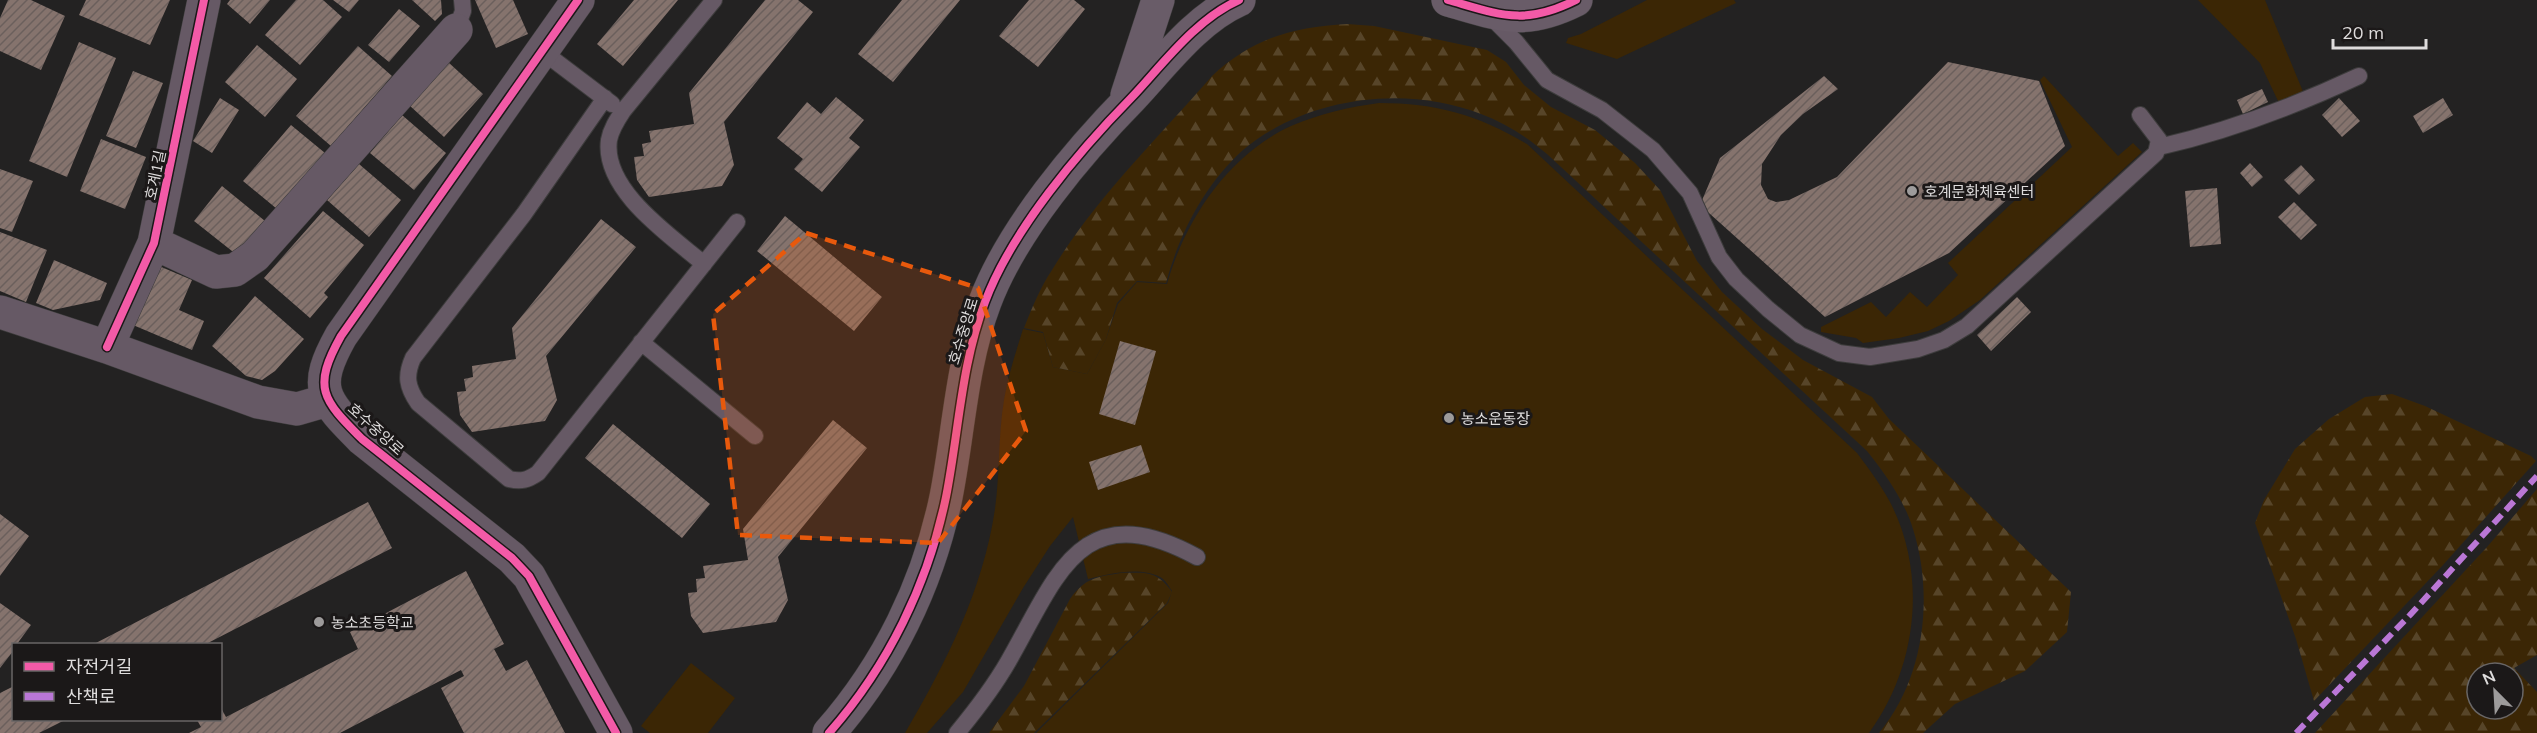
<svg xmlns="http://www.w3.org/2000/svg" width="2537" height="733" font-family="Mulish,'Noto Sans KR',sans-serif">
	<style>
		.grass { fill: #3b2605 }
		.forest { fill: url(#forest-firs); fill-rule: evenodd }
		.building { fill: url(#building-hatch) }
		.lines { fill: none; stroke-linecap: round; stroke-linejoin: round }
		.lane-casing { stroke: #3d3c3c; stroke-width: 18 }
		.street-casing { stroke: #3d3c3c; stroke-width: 34 }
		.secondary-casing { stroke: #3d3c3c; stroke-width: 34 }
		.lane { stroke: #665965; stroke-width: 16 }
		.street { stroke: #665965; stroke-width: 33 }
		.secondary { stroke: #695c68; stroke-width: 33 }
		.quiet { stroke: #ba77d6; stroke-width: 6; stroke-dasharray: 12 6; stroke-linecap: butt }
		.cycleway-casing { stroke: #1b1818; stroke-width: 11 }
		.cycleway { stroke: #f35aa7; stroke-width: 8 }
		.marked { fill: #e8590c; fill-opacity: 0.2; stroke: #e8590c; stroke-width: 4.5; stroke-dasharray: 12 8; stroke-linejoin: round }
		.poi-dot { fill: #9d9b9b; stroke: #1b1818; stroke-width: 2 }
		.labels { text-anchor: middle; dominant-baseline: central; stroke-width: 6; stroke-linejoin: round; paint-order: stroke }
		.street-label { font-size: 15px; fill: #dedcdc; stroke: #1b1818 }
		.poi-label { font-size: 15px; fill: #dedcdc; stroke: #1b1818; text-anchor: start }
	</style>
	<defs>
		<pattern id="forest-firs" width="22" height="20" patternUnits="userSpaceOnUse" patternTransform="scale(1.5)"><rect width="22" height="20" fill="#3b2605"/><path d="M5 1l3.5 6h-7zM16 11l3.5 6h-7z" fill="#574529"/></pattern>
		<pattern id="building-hatch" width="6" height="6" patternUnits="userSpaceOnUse" patternTransform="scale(1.5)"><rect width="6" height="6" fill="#85736d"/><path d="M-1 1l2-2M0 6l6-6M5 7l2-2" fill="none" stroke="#6b5f5c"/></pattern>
	</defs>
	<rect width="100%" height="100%" fill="#232222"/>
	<!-- grass -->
	<path class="grass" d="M1647 0H1734L1736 3 1617 59 1566 43 1568 38 1581 34Z
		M2198 0H2265L2304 94 2279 103 2260 63Z
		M2044 76 2118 156 2133 143 2142 152 1980 300 1949 321 1928 331 1899 338 1863 343 1856 338 1821 332V327L1871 302 1886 317 1910 292 1927 307 1958 275 1948 263 2072 147 2040 80Z
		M1379 103C1436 103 1478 115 1527 144L1857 453C1869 469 1881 485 1890 502 1928 575 1917 668 1869 733H1036L1168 603 1172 591C1169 587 1165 579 1160 577 1139 566 1109 574 1088 579L1073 517 1050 546 1023 588 963 692 927 733H905C946 663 983 590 995 509 1000 473 998 436 1004 400 1008 375 1016 352 1023 329L1043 333 1053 367 1087 374 1106 339 1118 304 1137 282 1167 284C1185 220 1228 155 1291 126 1319 114 1349 107 1379 103Z
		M691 663 735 698 708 733H650L641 726Z"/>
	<!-- forest -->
	<path class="forest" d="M1347 24 1374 26 1487 50 1506 62 1524 85 1551 107 1595 130 1635 163 1660 190 1697 261 1722 292 1762 329 1803 360 1872 397 1889 419 2071 592 2067 632 2025 671 1955 704 1923 733H1879C1925 678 1934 595 1913 529 1904 500 1886 475 1867 451L1547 154C1527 137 1505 123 1481 114 1405 84 1306 97 1243 150 1205 184 1179 234 1166 283L1137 281 1117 303 1106 339 1087 374 1053 367 1043 332 1024 328C1032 308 1040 288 1052 270 1095 199 1157 139 1212 76 1253 38 1293 27 1347 24Z
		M2392 394 2425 406 2531 456 2536 461 2443 565 2314 701 2296 639 2255 523 2264 500 2295 449 2329 419 2365 397Z
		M2537 489V655L2514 668 2537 692V733H2315L2487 547ZM2477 673H2513V709H2477Z
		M1121 573C1146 573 1156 570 1172 592L1167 603 1034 733H989L1024 686 1070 599C1085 578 1096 577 1121 573Z"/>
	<!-- building -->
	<path class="building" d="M8 0H31L65 16 41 70 0 51V18Z
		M86 0H170L150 45 79 15Z
		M230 0H270L250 24 227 4Z
		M296 0H323L342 17 300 65 265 35Z
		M333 0H359L349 12Z
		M412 0H441L442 14 435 21Z
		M475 0H513L528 34 496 48Z
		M634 0H678L623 66 597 44Z
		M765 0H798L813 12 724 122 734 165 722 186 649 197 637 180 634 157 644 156 642 144 651 142 649 131 694 124 689 93Z
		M902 0H960L893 82 858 54Z
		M1029 0H1074L1085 9 1038 67 999 36Z
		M399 9 420 26 389 62 368 45Z
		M79 42 116 58 67 177 29 161Z
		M257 45 297 79 265 117 225 82Z
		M358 46 392 76 331 146 296 116Z
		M448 62 483 94 444 137 409 105Z
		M1948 62 2039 81 2065 146 1949 253 1825 317 1700 205 1720 158 1824 76 1838 89 1803 114 1781 135 1762 164 1761 185 1768 199 1776 202 1789 200 1837 177Z
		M133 71 163 83 136 148 106 136Z
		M2262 89 2268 102 2243 114 2237 100Z
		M836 97 864 120 849 138 860 147 822 192 794 169 803 159 777 138 807 102 821 114Z
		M220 98 239 110 212 153 193 141Z
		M2339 98 2360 121 2342 137 2322 115Z
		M2443 98 2453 115 2423 133 2413 116Z
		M402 115 446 153 414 190 370 153Z
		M291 125 325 153 277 209 243 181Z
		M101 139 146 157 125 209 80 191Z
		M2250 163 2263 177 2252 187 2240 173Z
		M359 164 401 200 369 237 327 200Z
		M2301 165 2315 180 2299 195 2284 180Z
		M0 169 33 181 12 232 0 228Z
		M222 186 265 221 237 255 194 221Z
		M2217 188 2221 244 2190 247 2185 191Z
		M2294 202 2317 225 2301 240 2278 217Z
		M323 211 364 245 324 293 328 297 310 318 264 278Z
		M785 216 882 297 854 331 757 251Z
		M601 219 636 247 546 356 557 400 545 421 472 432 460 415 457 392 466 391 464 379 473 377 472 366 516 359 512 328Z
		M0 232 47 250 26 302 0 291Z
		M54 260 107 283 100 300 53 310 36 303Z
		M159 266 192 280 179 310 204 321 192 350 133 325Z
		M255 296 304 339 275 371 262 380 246 376 212 346Z
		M2017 297 2031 312 1991 351 1977 335Z
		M1120 341 1156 351 1135 425 1099 414Z
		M833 420 867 448 778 557 788 600 776 622 703 633 691 616 688 593 697 592 696 579 705 578 703 566 748 560 743 529Z
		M613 424 710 504 682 538 585 458Z
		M1141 445 1150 472 1098 490 1089 462Z
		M368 502 392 548 206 644H94Z
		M0 514 29 536 0 576Z
		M466 571 504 644 494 649 506 671 527 660 565 733H464L441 688 464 676 461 670 340 733H189L201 727 197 720H220V706L226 717 358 649 350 632Z
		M0 603 31 625 17 644H14V650L0 668Z
		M14 686V720H65L39 733H0V693Z"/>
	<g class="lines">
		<defs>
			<path id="lane" d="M1490 16 1516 42 1547 80 1602 110 1653 150 1690 193 1719 257 1736 279 1768 309 1800 335 1839 353 1870 357 1918 349 1944 340 1967 326 2156 153 2159 140 2140 115
				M456 30 463 11 462 0
				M542 51 612 104
				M605 98 524 214 413 358C405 376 407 387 418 403L509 479C521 482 528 480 538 473L737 222
				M2159 147C2228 131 2295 106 2359 76
				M704 264C671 236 602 190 609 140 611 129 617 120 623 111L714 0
				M641 342 755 436
				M957 733C976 710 993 688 1008 662 1057 577 1080 493 1197 557"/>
			<path id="street" d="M578 0 341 336C312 388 322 399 362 439L512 558 529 576 616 733
				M154 243 216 272 235 270 255 256 456 30
				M0 312 107 347 258 402 297 409 328 400
				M107 347 154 243 204 0"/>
			<path id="secondary" d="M1448 0C1501 15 1524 26 1576 0
				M1127 95 1158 0
				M829 733C888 666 928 584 946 497 959 431 961 365 985 302 1012 230 1079 151 1132 97 1163 64 1196 19 1239 0"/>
		</defs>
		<!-- lane casing -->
		<use href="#lane" class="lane-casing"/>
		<!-- street casing -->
		<use href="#street" class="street-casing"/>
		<!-- secondary casing -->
		<use href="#secondary" class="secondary-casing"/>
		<!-- lane -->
		<use href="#lane" class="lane"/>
		<!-- street -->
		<use href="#street" class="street"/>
		<!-- secondary -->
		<use href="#secondary" class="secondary"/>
		<!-- quiet -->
		<path class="quiet" d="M2296 733 2410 615 2537 476"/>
		<defs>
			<path id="cycleway" d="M578 0 341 336C312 388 322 399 362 439L512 558 529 576 616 733
				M1448 0C1501 15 1524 26 1576 0
				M107 347 154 243 204 0
				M829 733C888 666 928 584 946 497 959 431 961 365 985 302 1012 230 1079 151 1132 97 1163 64 1196 19 1239 0"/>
		</defs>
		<!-- cycleway casing -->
		<use href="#cycleway" class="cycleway-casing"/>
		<!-- cycleway -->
		<use href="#cycleway" class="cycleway"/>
	</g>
	<!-- marked area -->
	<path class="marked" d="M806 233 978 288 1026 431 938 543 738 535 713 314Z"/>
	<!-- markers -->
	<g class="poi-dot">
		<circle cx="1912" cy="191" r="6"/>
		<circle cx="1449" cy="418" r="6"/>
		<circle cx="319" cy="622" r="6"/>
	</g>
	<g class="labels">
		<!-- street labels -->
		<g class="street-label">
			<text transform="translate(155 175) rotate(-78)">호계1길</text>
			<text transform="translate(963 331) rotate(-73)">호수중앙로</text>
			<text transform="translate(376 429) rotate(42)">호수중앙로</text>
		</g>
		<!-- poi labels -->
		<g class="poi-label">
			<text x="1924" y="191">호계문화체육센터</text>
			<text x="1461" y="418">농소운동장</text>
			<text x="331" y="622">농소초등학교</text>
		</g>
	</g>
	<!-- legend -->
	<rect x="12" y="643" width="210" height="78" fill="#1b1818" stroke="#696666" stroke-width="1.5"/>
	<rect x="24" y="662" width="30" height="9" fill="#f35aa7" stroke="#696666" stroke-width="1.5"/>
	<text x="66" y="673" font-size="18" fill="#dedcdc">자전거길</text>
	<rect x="24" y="692" width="30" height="9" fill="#ba77d6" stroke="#696666" stroke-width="1.5"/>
	<text x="66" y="703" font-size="18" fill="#dedcdc">산책로</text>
	<!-- north arrow -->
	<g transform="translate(2495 691) rotate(336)"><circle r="28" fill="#1b1818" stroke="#696666" stroke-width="1.5"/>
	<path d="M0-4.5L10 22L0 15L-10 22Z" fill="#9d9b9b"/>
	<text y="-9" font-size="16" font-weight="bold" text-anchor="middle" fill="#dedcdc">N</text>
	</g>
	<!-- scale -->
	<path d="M2333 39v9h93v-9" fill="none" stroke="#dedcdc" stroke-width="3"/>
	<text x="2342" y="39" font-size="18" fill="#dedcdc" stroke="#1b1818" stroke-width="4.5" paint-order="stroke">20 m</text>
</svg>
